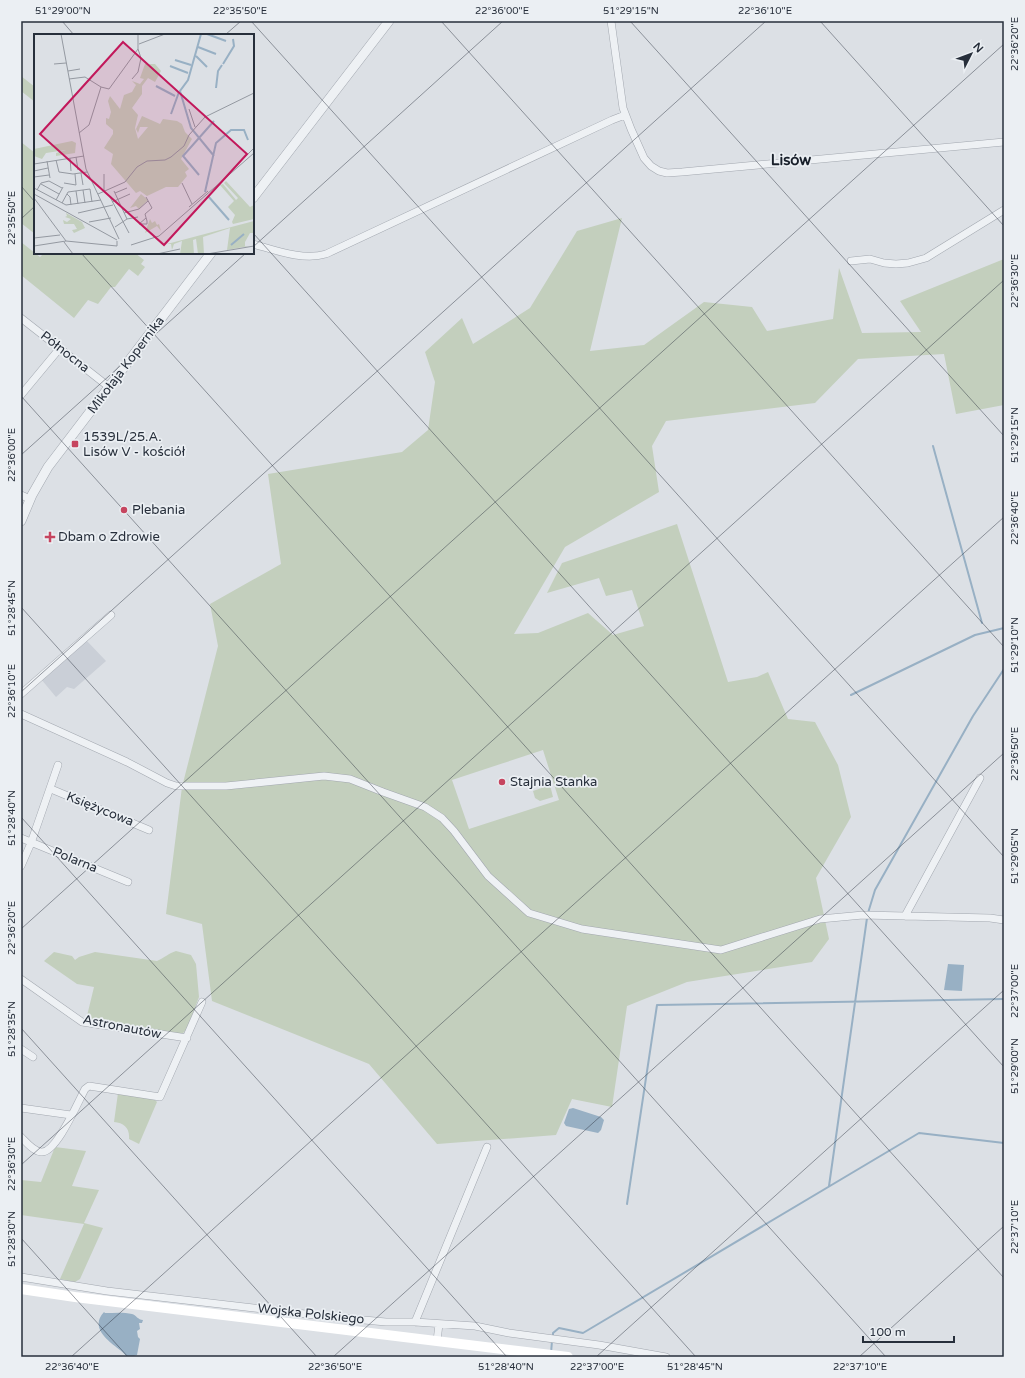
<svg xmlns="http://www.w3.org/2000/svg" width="1025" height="1378" font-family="'Varela Round',sans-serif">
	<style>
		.built { fill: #cacfd7 }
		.green { fill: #c3cfbd; fill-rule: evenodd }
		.water { fill: #98b0c4 }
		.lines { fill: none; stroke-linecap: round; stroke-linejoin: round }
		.stream { stroke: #98b0c4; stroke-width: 2 }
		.minor-casing { stroke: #a2a7af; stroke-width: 8 }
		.tertiary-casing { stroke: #a2a7af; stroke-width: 10 }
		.minor { stroke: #eef1f4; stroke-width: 7 }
		.tertiary { stroke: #eef1f4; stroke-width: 9 }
		.secondary { stroke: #fff; stroke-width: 10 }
		.ticks { fill: none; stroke: #272f3b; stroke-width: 1; stroke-opacity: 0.45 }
		.poi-dot { fill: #c6455f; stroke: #ebeff3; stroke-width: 1.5 }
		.labels { text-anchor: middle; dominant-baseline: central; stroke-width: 3.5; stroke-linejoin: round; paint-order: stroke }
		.street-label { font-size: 13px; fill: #272f3b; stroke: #ebeff3 }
		.poi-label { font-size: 13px; fill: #272f3b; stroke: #ebeff3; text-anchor: start }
		.quarter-label { font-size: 15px; font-weight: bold; fill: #19202b; stroke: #ebeff3 }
		.inset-river { fill: none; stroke: #98b0c4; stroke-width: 2 }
		.inset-road { fill: none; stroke: #9499a1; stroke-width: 1 }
		.view { fill: #c2185b; fill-opacity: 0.15; stroke: #c2185b; stroke-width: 2 }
		.inset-edge { fill: none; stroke: #272f3b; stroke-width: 2 }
		.neatline { fill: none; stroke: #272f3b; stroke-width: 1.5 }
		.ticks-label { font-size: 10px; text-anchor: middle; fill: #272f3b }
	</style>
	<rect width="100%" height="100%" fill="#dce0e5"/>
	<!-- built -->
	<path class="built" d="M86 640 106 661 74 689 67 687 56 697 41 679Z"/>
	<!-- green -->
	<path class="green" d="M21 76 35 87V102L21 91Z
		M21 142 35 153V234L21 223Z
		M622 218 590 351 644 345 704 302 752 307 767 331 833 319 839 268 862 333 921 332 900 301 1004 259V405L956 414 944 354 858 359 815 403 666 421 652 446 659 492 565 547 514 634 538 633 588 613 613 635 644 626 632 590 606 596 599 578 547 593 562 563 677 524 728 682 757 677 768 672 788 719 815 722 838 765 851 817 816 878 829 939 812 962 687 982 627 1006 612 1107 572 1099 556 1135 437 1144 369 1064 212 1001 202 924 166 914 182 787 218 646 210 604 281 564 268 474 402 452 428 430 435 382 425 352 462 318 473 344 530 308 577 231ZM543 750 559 800 469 829 452 780Z
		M21 242 40 257 44 253H135L144 260 141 264 145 267 138 276 129 269 115 287H111L98 304 88 300 74 318 21 275Z
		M550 785 553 797 540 801 535 798 533 791Z
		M176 951 191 955 196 964 199 997 187 1029 181 1035 86 1020 94 987 77 984 44 961 54 952 72 956 75 960 79 957 95 952 157 961C164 958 169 953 176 951Z
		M118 1093 153 1098 157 1102 139 1144 129 1139C130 1128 124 1123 114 1122Z
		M55 1147 86 1151 72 1186 99 1190 84 1223 103 1228 80 1279 75 1282 60 1279 84 1224 21 1215V1180L41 1182Z"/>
	<!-- water -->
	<path class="water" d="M948 964 964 965 962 991 944 990Z
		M573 1108 601 1117 604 1120 601 1130 598 1133 566 1126 564 1123 569 1109Z
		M104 1312 105 1313C114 1313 124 1312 132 1314 136 1315 138 1320 143 1320L142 1323H139L140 1329 137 1331 138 1337 140 1339 137 1355C134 1356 131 1357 127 1356 125 1355 123 1352 120 1350 109 1341 89 1328 104 1312Z"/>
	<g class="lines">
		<!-- stream -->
		<path class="stream" d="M933 446 982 623
			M851 695 975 635 1004 628
			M868 913 875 890 973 716 1004 669
			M829 1186 867 918
			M627 1204 657 1005 1004 999
			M553 1337V1333L559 1328 583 1333 919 1133 1004 1143
			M551 1353 552 1341"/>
		<defs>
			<path id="minor" d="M611 21 623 108 631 129 644 158 651 166 659 171 667 173 682 172 1004 142
				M253 244C275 250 303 261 326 254L612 120 625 115
				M851 261 870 259 884 263 896 264 908 263 926 258 1004 210
				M21 318 109 387
				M21 395 60 348
				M21 495 30 499
				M21 694 111 615
				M21 714 127 762 167 783 176 786H226L324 776 350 779 383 792 425 807 442 818 454 831 488 876 529 913 582 929 721 950 820 919 863 915 990 918 1004 920
				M51 789 149 830
				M21 838 128 882
				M21 866 31 843 58 765
				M905 916 980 778
				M21 979 82 1022 187 1038
				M21 1049 33 1057
				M21 1108 71 1115
				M21 1137C26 1142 33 1151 41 1152 56 1154 78 1102 85 1089L89 1086 160 1097 202 1002
				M21 1277 107 1291 331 1317 386 1322H415L475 1326 509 1333 599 1345 666 1357
				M415 1322 487 1147
				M437 1341 439 1324"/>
			<path id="tertiary" d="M253 198 389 21
				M21 521 32 495 48 467 211 253"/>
		</defs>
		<!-- minor casing -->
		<use href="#minor" class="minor-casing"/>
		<!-- tertiary casing -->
		<use href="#tertiary" class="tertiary-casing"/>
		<!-- minor -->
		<use href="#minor" class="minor"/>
		<!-- tertiary -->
		<use href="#tertiary" class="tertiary"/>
		<!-- secondary -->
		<path class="secondary" d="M21 1289 75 1297 568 1357"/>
	</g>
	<!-- ticks -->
	<path class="ticks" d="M62 21 74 35M251 21 1004 857M441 21 1004 647M630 21 1004 436M820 21 1004 226M225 35 241 21M21 186 35 202M21 219 35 206M253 233 1004 1067M253 247 503 21M81 253 1004 1278M21 396 886 1357M21 455 246 253M21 607 696 1357M21 692 766 21M21 817 507 1357M21 929 1004 44M21 1028 317 1357M21 1165 1004 280M21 1238 128 1357M71 1357 1004 517M333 1357 1004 753M596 1357 1004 990M859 1357 1004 1226"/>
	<!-- markers -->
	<g class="poi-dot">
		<rect x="71" y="440" width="8" height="8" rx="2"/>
		<circle cx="124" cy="510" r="4"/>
		<path d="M48 531h4v4h4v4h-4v4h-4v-4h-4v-4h4z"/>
		<circle cx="502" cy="782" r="4"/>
	</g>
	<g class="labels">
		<!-- street labels -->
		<g class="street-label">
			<text transform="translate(65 352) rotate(38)">Północna</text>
			<text transform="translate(126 365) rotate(-53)">Mikołaja Kopernika</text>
			<text transform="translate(100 809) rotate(22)">Księżycowa</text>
			<text transform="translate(75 860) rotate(22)">Polarna</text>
			<text transform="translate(122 1027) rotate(11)">Astronautów</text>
			<text transform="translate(311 1314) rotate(6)">Wojska Polskiego</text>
		</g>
		<!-- poi labels -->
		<g class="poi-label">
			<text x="83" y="437">1539L/25.A.<tspan x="83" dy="15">Lisów V - kościół</tspan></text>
			<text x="132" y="510">Plebania</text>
			<text x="58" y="537">Dbam o Zdrowie</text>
			<text x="510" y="782">Stajnia Stanka</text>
		</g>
		<!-- quarter labels -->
		<g class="quarter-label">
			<text x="791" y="160">Lisów</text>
		</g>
	</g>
	<!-- overview -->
	<g transform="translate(34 34)">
		<rect width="220" height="220" fill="#dce0e5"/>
		<path d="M111 30H121L127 37 121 48 114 44 108 52V60L98 74 104 81 101 94 104 105 114 93H106L104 99 102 95 108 82 126 90 129 85 143 87 148 90 151 98 158 105 147 125 155 135 151 138 153 142 144 153H132L113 162 106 157 102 159 77 130 79 120 70 114 79 100V96L72 90V84L75 85 77 78 74 67 76 62 86 75 90 61 98 58 102 51 98 47 106 50 110 45 106 44ZM38 107 42 109 41 119 22 122V119L32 116 12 119 8 125 0 122V115ZM192 147 216 173 220 171V185L199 190 198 188 201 181 194 173 200 167 186 151 189 150 202 166 204 164 190 149ZM107 160 114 166 105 175 102 172 96 174ZM32 179 48 188 51 194 40 199 38 196 43 195 40 190H30L29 186 33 188 37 185 31 183 33 182ZM116 185 118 189 121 187 123 191 125 190 127 197 123 192 111 199ZM220 187V199H216L211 208V212H215L193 216 196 194 169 203 170 220H164L162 205 159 206 160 220H146L148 207 140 210 138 216 137 210H133Z" fill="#c3cfbd"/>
		<path class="inset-river" d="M167 0 154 46 146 57 157 94 180 122M173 0 192 7M164 13 182 20M162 22 173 33M141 26 157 31M189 30 200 12 199 5M136 32 154 39M122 52 141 62M182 54 184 37 188 31M137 80 145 58M165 141 149 122 180 87M171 158 182 109 197 96H210L214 106M174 162 195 186M197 211 210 200"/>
		<path class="inset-road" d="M27 0 52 135 85 205M105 10 131 0M20 30 32 29M34 37 46 35M35 45 51 43 67 53 75 55 104 15V0M98 45 104 38 107 24 104 15M155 75 161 93M45 99 55 91 67 53M42 123 44 136M36 124 37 137M22 126 25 138 39 140 53 138M13 127 16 144M0 130 50 122M201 133 220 114M0 137 14 134M47 139 49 151M0 143 15 141M30 149 42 151 41 140M148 149 158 170M7 150 25 160M0 154 32 171 67 166M3 156 7 149 15 147 28 154M49 156 51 169M42 157 44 170M70 157V140M80 157 93 185M81 159 93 154M0 160 83 206M33 160 36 163 37 171M64 160 91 148 103 133 113 127 131 126 137 123 150 112 155 101 171 83 220 59M76 163 95 199M0 164 32 207 83 212V207M22 166 29 153M78 168 96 160M28 169 34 158 56 155 58 168M155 173 174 157M44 179 79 171M90 179 105 175 114 167M112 184 105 190H113V187L111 180 118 174 112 163M55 188 77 184M81 193 93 185 104 183M0 204 26 201M30 208 39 220M97 211 125 202 220 119M0 212 32 207M123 220 146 215M173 220 220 212"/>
		<path class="view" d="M89 8 213 120 130 211 6 100Z"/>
		<rect width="220" height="220" class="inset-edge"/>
	</g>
	<!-- border -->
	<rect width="1025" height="1378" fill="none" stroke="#ebeff3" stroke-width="44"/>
	<!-- north arrow -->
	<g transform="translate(971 54) rotate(48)" stroke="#ebeff3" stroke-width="3" paint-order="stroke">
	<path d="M0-3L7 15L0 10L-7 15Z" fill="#272f3b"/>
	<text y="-6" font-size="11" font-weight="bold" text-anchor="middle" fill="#272f3b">N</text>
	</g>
	<!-- scale -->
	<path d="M863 1336v6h91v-6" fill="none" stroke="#272f3b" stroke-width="2"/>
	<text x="869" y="1336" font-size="12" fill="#272f3b" stroke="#ebeff3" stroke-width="3" paint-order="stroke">100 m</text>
	<rect x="22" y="22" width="981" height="1334" class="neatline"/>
	<g class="ticks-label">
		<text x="63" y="14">51°29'00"N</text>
		<text x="240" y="14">22°35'50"E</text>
		<text x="502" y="14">22°36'00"E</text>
		<text x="631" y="14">51°29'15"N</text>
		<text x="765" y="14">22°36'10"E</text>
		<text transform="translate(1014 44) rotate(-90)" y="4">22°36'20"E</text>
		<text transform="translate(11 218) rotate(-90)" y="4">22°35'50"E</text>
		<text transform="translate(1014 281) rotate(-90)" y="4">22°36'30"E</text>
		<text transform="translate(1014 435) rotate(-90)" y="4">51°29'15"N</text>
		<text transform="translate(11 455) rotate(-90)" y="4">22°36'00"E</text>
		<text transform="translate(1014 518) rotate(-90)" y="4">22°36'40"E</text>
		<text transform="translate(11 608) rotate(-90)" y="4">51°28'45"N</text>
		<text transform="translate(1014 645) rotate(-90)" y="4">51°29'10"N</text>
		<text transform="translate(11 691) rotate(-90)" y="4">22°36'10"E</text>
		<text transform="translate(1014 754) rotate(-90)" y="4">22°36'50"E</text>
		<text transform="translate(11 818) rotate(-90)" y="4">51°28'40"N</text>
		<text transform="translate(1014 856) rotate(-90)" y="4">51°29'05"N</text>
		<text transform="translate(11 928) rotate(-90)" y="4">22°36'20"E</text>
		<text transform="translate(1014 991) rotate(-90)" y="4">22°37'00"E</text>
		<text transform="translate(11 1029) rotate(-90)" y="4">51°28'35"N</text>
		<text transform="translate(1014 1066) rotate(-90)" y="4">51°29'00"N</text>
		<text transform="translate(11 1164) rotate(-90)" y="4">22°36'30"E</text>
		<text transform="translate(1014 1227) rotate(-90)" y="4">22°37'10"E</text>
		<text transform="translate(11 1239) rotate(-90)" y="4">51°28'30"N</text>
		<text x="72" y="1370">22°36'40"E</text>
		<text x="335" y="1370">22°36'50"E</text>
		<text x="506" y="1370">51°28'40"N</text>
		<text x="597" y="1370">22°37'00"E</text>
		<text x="695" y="1370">51°28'45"N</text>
		<text x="860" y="1370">22°37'10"E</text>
	</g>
</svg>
